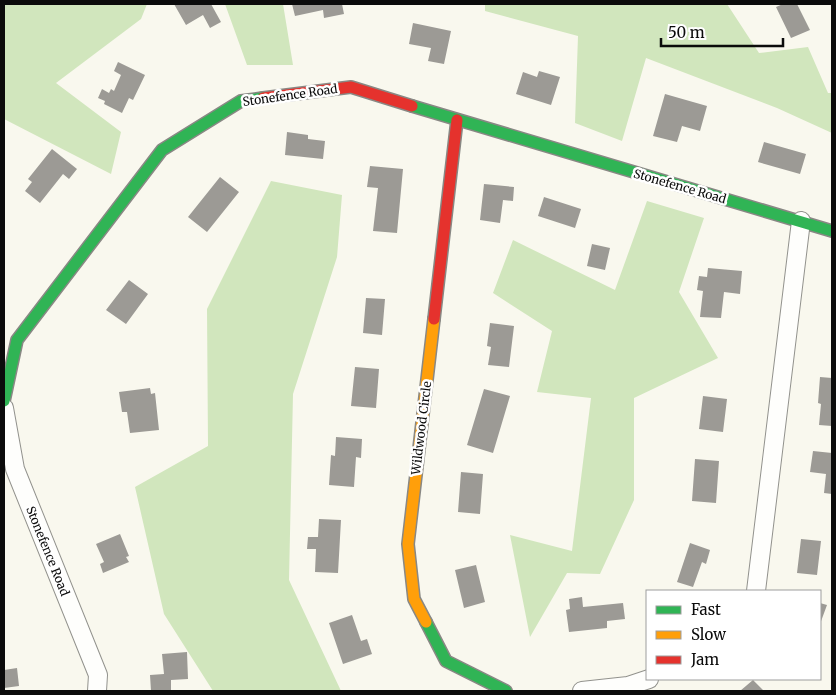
<svg xmlns="http://www.w3.org/2000/svg" width="836" height="695" font-family="Merriweather,serif">
	<style>
		.forest { fill: #d1e6bd }
		.building { fill: #9c9a95 }
		.lines { fill: none; stroke-linecap: round; stroke-linejoin: round }
		.street-casing { stroke: #92928d; stroke-width: 20 }
		.fast-casing { stroke: #898884; stroke-width: 14 }
		.slow-casing { stroke: #898884; stroke-width: 14 }
		.jam-casing { stroke: #898884; stroke-width: 14 }
		.street { stroke: #fefefc; stroke-width: 18 }
		.fast { stroke: #30b455; stroke-width: 11 }
		.slow { stroke: #ff9f0a; stroke-width: 11 }
		.jam { stroke: #e5322d; stroke-width: 11 }
		.labels { text-anchor: middle; dominant-baseline: central; stroke-width: 5; stroke-linejoin: round; paint-order: stroke }
		.street-label { font-size: 12px; fill: #0b0b0b; stroke: #fff }
	</style>
	<rect width="100%" height="100%" fill="#f9f8ee"/>
	<!-- forest -->
	<path class="forest" d="M4 4H147L141 19 56 83 121 132 111 174 4 119Z
		M225 4H283L293 65H247Z
		M485 4H727L759 53 808 47 828 93H832V133L777 108 646 58 622 141 575 123 578 36 485 11Z
		M271 181 342 195 337 257 293 394 289 580 341 691H213L164 614 135 487 208 446 207 309Z
		M647 201 704 218 679 292 718 358 634 398V500L600 574 567 573 530 637 510 535 572 551 591 398 537 392 552 331 493 293 513 240 615 290Z"/>
	<!-- building -->
	<path class="building" d="M174 4H211L221 22 210 28 203 15 186 25Z
		M292 4H342L344 14 324 18 323 10 295 16Z
		M783 4H797L810 30 791 38 776 7Z
		M413 23 451 31 444 64 428 61 431 48 409 44Z
		M118 62 145 75 133 100 129 98 122 113 104 104 105 101 98 98 102 89 109 93 111 89 114 91 121 75 114 71Z
		M539 71 560 77 551 105 516 94 523 72 537 77Z
		M665 94 707 106 700 131 682 126 677 142 653 136Z
		M287 132 308 135V139L325 141 323 159 285 155Z
		M764 142 806 154 800 174 758 162Z
		M52 149 77 169 69 179 63 174 40 203 25 191 32 182 28 179Z
		M370 166 403 169 397 233 373 231 378 188 367 187Z
		M220 177 239 192 207 232 188 217Z
		M484 184 514 187 513 201 503 200 500 223 480 220Z
		M544 197 581 209 575 228 538 216Z
		M592 244 610 248 605 270 587 266Z
		M708 268 742 271 740 294 724 292 721 318 700 317 703 291 697 290 699 276 707 277Z
		M129 280 148 294 126 324 106 310Z
		M366 298 385 299 382 335 363 333Z
		M490 323 514 326 509 367 488 365 491 347 487 346Z
		M355 367 379 369 376 408 351 406Z
		M820 377 832 378V426L819 425 821 404 818 403Z
		M150 388 151 394 155 393 159 430 130 433 127 412H122L119 392Z
		M484 389 510 396 493 453 467 445Z
		M703 396 727 399 723 432 699 429Z
		M336 437 362 439 361 458 356 457 354 487 329 485 331 455 335 456Z
		M813 451 832 453V494L824 493 826 474 810 472Z
		M695 459 719 461 716 503 692 501Z
		M461 472 483 474 480 514 458 512Z
		M319 519 341 520 338 573 315 572 316 549H307L308 537H318Z
		M120 534 129 556 126 557 129 562 103 573 100 564 104 562 96 544Z
		M801 539 821 541 817 575 797 573Z
		M690 543 710 550 706 564 702 562 693 587 677 582Z
		M476 565 485 602 464 608 455 570Z
		M582 597 583 607 623 603 625 619 607 621V628L569 632 566 610 570 609 569 599Z
		M820 603 827 605 820 624Z
		M352 615 361 641 367 639 372 654 343 664 329 623Z
		M187 652 188 679 171 680V691H151L150 675 164 674 162 654Z
		M17 668 19 686 4 688V670Z
		M753 680 764 691H740Z"/>
	<g class="lines">
		<defs>
			<path id="street" d="M4 408 15 469 98 675 97 691
				M756 591 801 221
				M582 691 628 686 649 679"/>
			<path id="fast" d="M412 106 832 231
				M4 401 17 340 162 150 241 101 263 98
				M426 622 446 661 506 691"/>
			<path id="slow" d="M426 622 414 599 408 544 434 319"/>
			<path id="jam" d="M263 98 351 87 412 106
				M434 319 457 120"/>
		</defs>
		<!-- street casing -->
		<use href="#street" class="street-casing"/>
		<!-- fast casing -->
		<use href="#fast" class="fast-casing"/>
		<!-- slow casing -->
		<use href="#slow" class="slow-casing"/>
		<!-- jam casing -->
		<use href="#jam" class="jam-casing"/>
		<!-- street -->
		<use href="#street" class="street"/>
		<!-- fast -->
		<use href="#fast" class="fast"/>
		<!-- slow -->
		<use href="#slow" class="slow"/>
		<!-- jam -->
		<use href="#jam" class="jam"/>
	</g>
	<g class="labels">
		<!-- street labels -->
		<g class="street-label">
			<text transform="translate(290 95) rotate(-8)">Stonefence Road</text>
			<text transform="translate(680 186) rotate(16)">Stonefence Road</text>
			<text transform="translate(421 428) rotate(-83)">Wildwood Circle</text>
			<text transform="translate(48 551) rotate(68)">Stonefence Road</text>
		</g>
	</g>
	<!-- border -->
	<rect width="836" height="695" fill="none" stroke="#0b0b0b" stroke-width="10"/>
	<!-- legend -->
	<rect x="646" y="590" width="175" height="90" fill="#ffffff" stroke="#9d9d9d"/>
	<rect x="656" y="606" width="25" height="8" fill="#30b455" stroke="#9d9d9d"/>
	<text x="691" y="615" font-size="15" fill="#0b0b0b">Fast</text>
	<rect x="656" y="631" width="25" height="8" fill="#ff9f0a" stroke="#9d9d9d"/>
	<text x="691" y="640" font-size="15" fill="#0b0b0b">Slow</text>
	<rect x="656" y="656" width="25" height="8" fill="#e5322d" stroke="#9d9d9d"/>
	<text x="691" y="665" font-size="15" fill="#0b0b0b">Jam</text>
	<!-- scale -->
	<path d="M661 38v8h122v-8" fill="none" stroke="#0b0b0b" stroke-width="2.5"/>
	<text x="668" y="38" font-size="15" fill="#0b0b0b" stroke="#ffffff" stroke-width="4" paint-order="stroke">50 m</text>
</svg>
